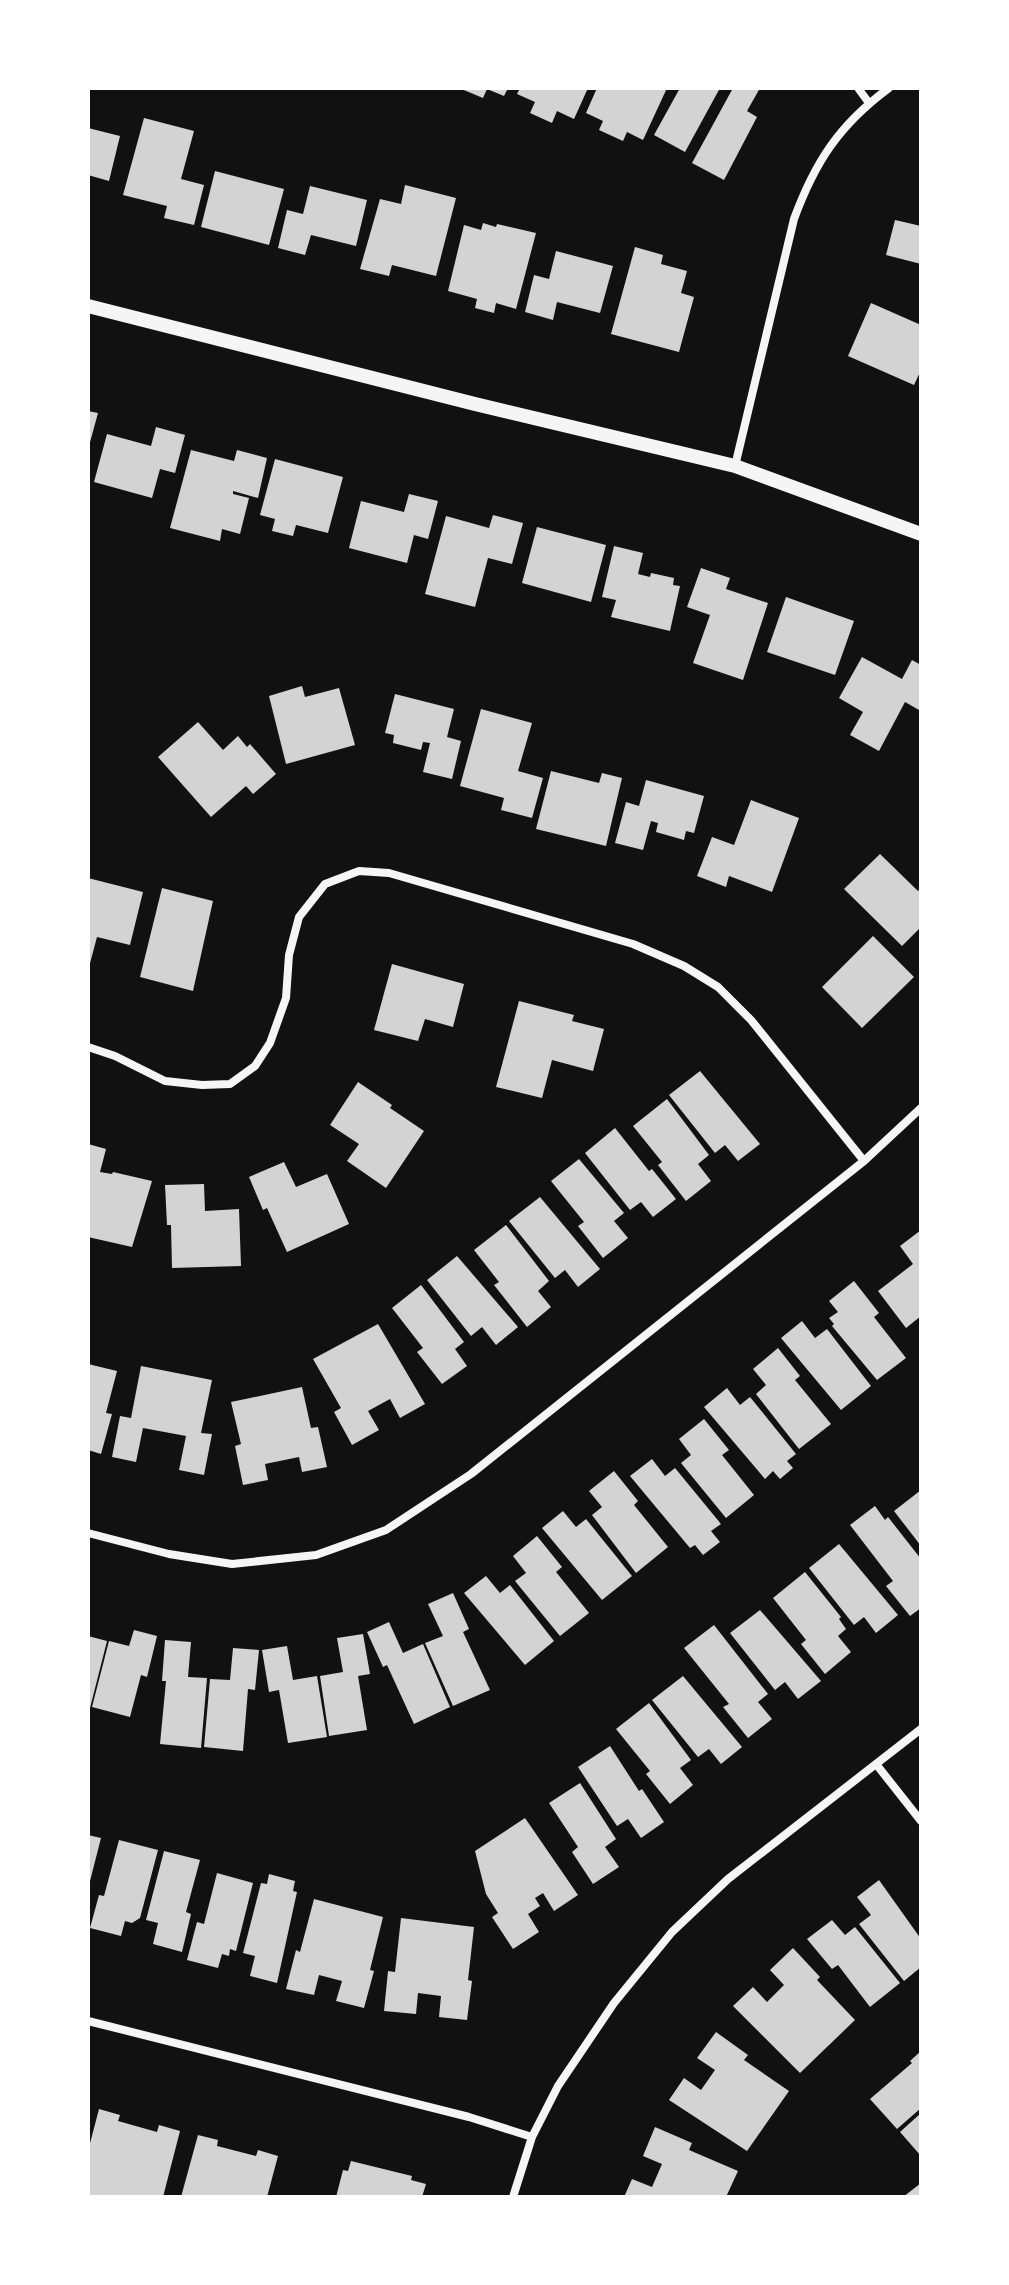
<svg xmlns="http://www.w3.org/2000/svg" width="1009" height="2285" font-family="'PT Sans',sans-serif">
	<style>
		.building { fill: #d3d3d3 }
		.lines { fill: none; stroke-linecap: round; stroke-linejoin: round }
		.minor { stroke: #f5f5f5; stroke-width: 8 }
		.tertiary { stroke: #f5f5f5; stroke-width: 14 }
	</style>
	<rect width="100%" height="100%" fill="#111"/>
	<!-- building -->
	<path class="building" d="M459 88H508L504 96 487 89 483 98Z
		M520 88H588L574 119 557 111 552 123 530 113 535 102 517 94Z
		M597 88H667L643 140 627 132 623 141 599 130 603 121 586 113Z
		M680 88H720L685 152 654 135Z
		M733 88H760L747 111 757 117 724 180 692 163Z
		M144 118 194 131 181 179 204 185 194 225 164 218 167 206 123 195Z
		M88 128 120 136 109 181 88 175Z
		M215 171 284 189 269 245 201 227Z
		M405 185 456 198 436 276 392 265 389 276 360 269 380 199 401 204Z
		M310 186 367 200 356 246 311 235 305 255 278 248 287 210 303 214Z
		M895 220 921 226V264L886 255Z
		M483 223 496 227 497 224 536 233 516 309 496 303 494 313 475 308 477 299 448 291 464 225 481 230Z
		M635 247 663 255 661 264 687 271 681 293 694 297 679 352 611 334Z
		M556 251 613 266 600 313 557 302 553 320 525 312 534 275 549 279Z
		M871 303 921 325V370L914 385 848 356Z
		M88 411 98 413 89 446H88Z
		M156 427 185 435 175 473 160 469 152 498 94 482 107 434 151 446Z
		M191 450 234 461 237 450 267 458 258 498 233 491V494L249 498 240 534 222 529 220 541 170 528Z
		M275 459 343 477 328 533 296 525 293 536 272 531 275 519 260 515Z
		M409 494 438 501 428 539 414 535 407 563 349 548 361 501 404 512Z
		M493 515 523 523 512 564 488 558 475 607 425 594 446 516 489 528Z
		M537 527 606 545 591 602 522 583Z
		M614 546 643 553 638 574 650 577 651 573 674 578 673 585 680 586 670 631 611 617 616 600 602 597Z
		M701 568 730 578 726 589 768 603 743 680 693 663 710 615 687 607Z
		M786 597 854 621 835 675 767 652Z
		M862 657 902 679 912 660 921 665V706L919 710 905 702 879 751 850 735 863 712 839 698Z
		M302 686 305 697 339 688 355 745 286 764 269 696Z
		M395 694 454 709 447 737 461 741 452 779 423 772 430 743 423 742 421 750 393 743 394 735 385 733Z
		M481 709 532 723 518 771 543 778 532 818 501 810 504 798 460 786Z
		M198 722 223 750 238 736 247 747 250 744 276 774 253 794 246 786 211 817 158 757Z
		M551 771 599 783 602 773 622 778 606 846 536 829Z
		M646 780 704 796 694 833 686 831 684 840 656 832 658 823 651 821 643 850 615 843 626 802 639 806Z
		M751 800 799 818 772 892 729 876 726 887 697 876 712 837 734 845Z
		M880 854 918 891 921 887V927L902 946 844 889Z
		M88 878 143 892 130 945 97 937 89 967Z
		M162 888 213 901 193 991 140 977Z
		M873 936 914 977 862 1028 822 987Z
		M392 964 464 984 453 1027 425 1019 418 1041 374 1030Z
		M519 1001 574 1015 572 1021 604 1029 593 1071 552 1060 542 1098 496 1087Z
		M700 1071 760 1144 738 1161 725 1145 715 1153 669 1095Z
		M358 1082 392 1105 390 1108 424 1131 386 1188 347 1161 359 1144 330 1125Z
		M667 1099 709 1155 698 1164 711 1181 686 1201 658 1165 662 1162 633 1126Z
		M615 1128 649 1171 652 1169 676 1199 653 1217 641 1202 630 1210 585 1153Z
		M88 1144 106 1149 100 1172 112 1174 113 1172 152 1181 132 1247 88 1237Z
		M579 1159 624 1213 614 1221 628 1238 603 1258 578 1226 584 1222 551 1181Z
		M284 1162 296 1187 327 1174 349 1224 287 1252 267 1208 263 1210 249 1177Z
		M204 1184 205 1211 239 1209 241 1266 172 1268 171 1225H167L165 1185Z
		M540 1197 600 1269 578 1287 565 1270 555 1278 509 1221Z
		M506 1225 549 1281 538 1291 551 1307 527 1327 494 1285 499 1282 474 1250Z
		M921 1230V1316L906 1328 878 1291 913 1264 900 1246Z
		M457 1256 518 1327 496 1345 482 1327 471 1336 427 1280Z
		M854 1281 879 1313 874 1317 906 1358 877 1380 832 1326 834 1324 829 1318 838 1312 829 1301Z
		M421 1285 464 1342 455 1349 467 1366 442 1384 417 1352 423 1348 392 1308Z
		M802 1321 815 1338 827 1329 871 1386 841 1410 781 1338Z
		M378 1324 425 1404 400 1418 390 1399 368 1411 379 1430 352 1445 334 1412 341 1408 313 1359Z
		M778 1348 800 1376 795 1380 831 1424 799 1449 756 1394 766 1385 753 1369Z
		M88 1364 117 1371 106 1413 112 1414 101 1454 88 1450Z
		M141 1366 212 1380 201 1433 212 1434 204 1475 179 1470 186 1436 143 1428 136 1462 112 1457 120 1416 131 1418Z
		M302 1387 311 1428 318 1427 327 1467 302 1472 299 1457 265 1464 268 1480 243 1485 235 1446 241 1444 231 1402Z
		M727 1388 740 1405 750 1397 796 1454 787 1461 793 1468 780 1479 773 1471 765 1479 704 1407Z
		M704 1419 729 1450 722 1455 754 1495 726 1518 681 1463 691 1455 679 1439Z
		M652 1459 665 1476 675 1468 721 1524 711 1531 720 1542 703 1555 695 1545 690 1548 630 1476Z
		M614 1471 638 1501 634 1505 668 1547 636 1573 592 1515 602 1507 589 1491Z
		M921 1490V1546L894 1511Z
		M875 1506 885 1520 888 1517 921 1559V1608L910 1616 886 1586 893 1581 850 1525Z
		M563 1511 576 1527 586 1519 632 1576 602 1600 542 1528Z
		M537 1536 562 1567 556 1572 589 1613 560 1636 515 1581 526 1573 513 1556Z
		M839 1544 898 1615 876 1633 864 1617 854 1625 809 1568Z
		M805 1572 841 1617 839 1619 846 1629 838 1636 851 1652 825 1674 801 1644 806 1640 773 1598Z
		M486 1576 500 1593 510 1585 554 1641 525 1665 464 1593Z
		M453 1593 469 1629 463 1632 490 1690 453 1706 425 1643 443 1636 428 1604Z
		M760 1610 821 1681 798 1699 785 1682 775 1690 730 1633Z
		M389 1622 403 1653 423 1644 450 1707 414 1724 387 1665 383 1667 367 1632Z
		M714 1625 768 1694 758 1702 772 1719 748 1738 723 1707 729 1704 684 1648Z
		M134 1630 157 1636 147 1677 141 1675 130 1717 92 1707 109 1641 129 1646Z
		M363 1634 370 1674 358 1676 367 1730 329 1736 320 1676 343 1672 337 1638Z
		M88 1636 107 1641 89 1712 88 1711Z
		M165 1640 191 1642 188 1677 207 1678 201 1748 160 1744 166 1681H162Z
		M287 1646 293 1680 317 1676 327 1737 288 1743 279 1690 269 1692 262 1650Z
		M233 1648 259 1650 255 1690 248 1689 243 1751 204 1747 210 1679 230 1680Z
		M683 1676 742 1747 721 1764 709 1749 698 1757 652 1700Z
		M649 1703 691 1760 680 1768 693 1785 670 1804 646 1774 650 1771 616 1729Z
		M610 1746 639 1791 642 1789 664 1822 641 1838 628 1819 617 1826 578 1767Z
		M580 1783 616 1839 605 1847 619 1867 593 1884 572 1852 578 1847 549 1803Z
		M525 1818 578 1895 554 1911 543 1893 535 1898 540 1906 528 1914 539 1932 513 1949 492 1917 498 1913 486 1894 475 1851Z
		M88 1835 101 1838 89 1885H88Z
		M119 1840 158 1850 140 1918 132 1923 125 1921 121 1936 90 1928 99 1895 104 1896Z
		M164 1851 200 1860 186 1912 191 1914 182 1952 153 1944 158 1923 146 1920Z
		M217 1873 253 1883 236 1951 230 1949 229 1956 222 1954 218 1968 187 1960 197 1922 204 1924Z
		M269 1874 295 1881 293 1891 297 1892 277 1983 250 1976 255 1956 243 1953 261 1883 267 1884Z
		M879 1880 921 1939V1967L904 1981 859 1924 871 1915 857 1897Z
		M314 1899 383 1917 370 1970 374 1971 364 2008 336 2001 342 1981 319 1975 314 1995 286 1989 296 1950 300 1952Z
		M401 1918 474 1927 468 1980 472 1981 467 2020 439 2017 441 1996 418 1993 416 2014 384 2011 388 1971 395 1972Z
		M832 1920 845 1935 855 1927 900 1983 870 2007 838 1965 832 1969 807 1939Z
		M793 1948 820 1977 817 1980 855 2020 800 2073 733 2006 753 1987 767 2002 784 1985 770 1970Z
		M716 2032 748 2055 744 2060 789 2091 747 2151 669 2100 684 2078 701 2090 715 2070 697 2058Z
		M921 2051V2108L897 2129 870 2099 912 2063 910 2061Z
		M99 2109 120 2115 118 2121 157 2132 159 2125 180 2131 163 2197H88V2151Z
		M921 2113V2156L900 2132Z
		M655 2127 692 2143 689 2150 738 2171 726 2197H624L632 2179 652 2187 662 2164 643 2156Z
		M198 2135 218 2140 217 2146 256 2156 258 2150 278 2156 267 2197H181Z
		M351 2161 412 2176 411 2180 426 2184 422 2197H336L343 2170 348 2171Z
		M921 2183V2197H903Z"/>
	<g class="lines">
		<!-- minor -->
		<path class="minor" d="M858 88 869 103
			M735 466 794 219C815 162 839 125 889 88
			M88 1047 115 1056 165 1081 202 1085 230 1084 255 1066 270 1043 286 998 289 955 299 917 325 884 359 871 389 873 633 944 684 966 718 987 751 1020 864 1161
			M88 1533 169 1554 232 1564 316 1555 386 1530 471 1474 864 1161 921 1108
			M876 1764 921 1821
			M88 2021 469 2117 532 2137
			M513 2197 532 2137 558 2086 614 2003 672 1932 728 1879 921 1729"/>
		<!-- tertiary -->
		<path class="tertiary" d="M88 306 475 404 735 466 921 534"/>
	</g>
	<!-- border -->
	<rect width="1009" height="2285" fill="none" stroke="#ffffff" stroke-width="180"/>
</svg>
